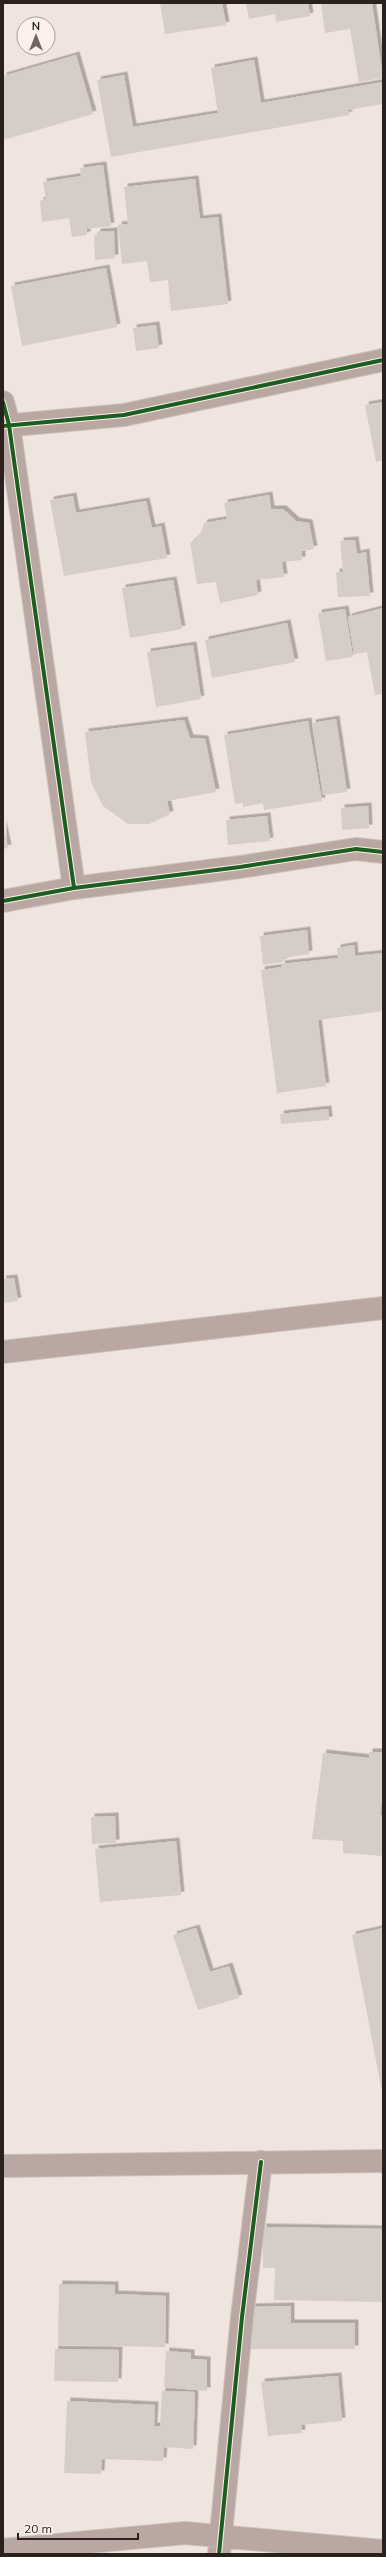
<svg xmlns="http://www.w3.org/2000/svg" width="386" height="2557" font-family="Mulish,sans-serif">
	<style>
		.building { fill: #d6ccc8; filter: url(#shadow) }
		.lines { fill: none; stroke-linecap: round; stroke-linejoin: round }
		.minor-casing { stroke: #cbc2be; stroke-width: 24 }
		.minor { stroke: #b9a8a1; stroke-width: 22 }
		.cycleway-casing { stroke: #fef0ea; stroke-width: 6 }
		.cycleway { stroke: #1b5e20; stroke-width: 4 }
	</style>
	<defs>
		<filter id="shadow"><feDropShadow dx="3.5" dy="-3.5" stdDeviation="0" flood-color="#0004"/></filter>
	</defs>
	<rect width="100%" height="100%" fill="#f0e4df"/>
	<!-- building -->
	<path class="building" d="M160 3H222L226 25 165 34Z
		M246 3H308L310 16 276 22 275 14 249 19Z
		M321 3H372L383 78 359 82 350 29 325 33Z
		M76 55 93 114 3 140V76Z
		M254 60 261 103 383 82V104L348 110 349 115 111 157 97 80 124 75 133 127 218 113 211 68Z
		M103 165 111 226 87 229V235L72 237 69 218 42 222 40 201 46 199 43 182 81 176 80 168Z
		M195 179 200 219 218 217 228 304 171 311 168 280 150 282 147 261 122 264 118 225 128 224 124 187Z
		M114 231 115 258 95 260 94 235H97V232Z
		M106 268 117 327 22 346 11 286Z
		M156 325 159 348 136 351 133 328Z
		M383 402V460L376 462 365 405Z
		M269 495 271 509H283L296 521 309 523 314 549 302 551V560L282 562 284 577 256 580 258 595 220 603 216 582 197 584 190 543 200 535 204 523 227 519 224 503Z
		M73 496 76 513 146 501 152 528 161 526 167 558 64 576 50 500Z
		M355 540 357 554 366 552 370 596 338 597 336 572H343L340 541Z
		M173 580 182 629 130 638 122 588Z
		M383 608V694L375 695 367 652 354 654 348 617Z
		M345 609 353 657 326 661 318 613Z
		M287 623 295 662 212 678 205 640Z
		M193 645 201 699 156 707 147 652Z
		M336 719 347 792 323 795 312 723Z
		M184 720 190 738 205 739 216 792 167 801 170 814 149 824H128L103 806 91 782 85 732Z
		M308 721 322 801 264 810 263 803 243 807V803L235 804 224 735Z
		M368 806 369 828 342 830 341 808Z
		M267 816 270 841 228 845 226 820Z
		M3 824 8 848 3 849Z
		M307 930 309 954 283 958V962L263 965 260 936Z
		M354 945 355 956 383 953V1011L318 1020 326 1086 277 1093 261 970 282 967 281 964 338 958 337 948Z
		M328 1109 329 1120 281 1124 280 1114Z
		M14 1278 18 1301 3 1303V1279Z
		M369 1752H383V1792L380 1815H383V1856L343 1853V1841L312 1839 323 1753 369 1758Z
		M115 1816 116 1843 92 1844 91 1817Z
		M176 1841 181 1895 100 1902 95 1849Z
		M196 1928 210 1972 229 1966 239 1998 198 2010 173 1935Z
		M383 1928V2092H382L352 1935Z
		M263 2227 383 2229V2302L274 2300 275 2268H263Z
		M59 2284 115 2285V2294L166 2296 165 2347 58 2345Z
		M291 2306V2323H355V2349H250L251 2307Z
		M55 2349 119 2350 118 2382 54 2381Z
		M166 2351 191 2353V2359L207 2360V2391L164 2387Z
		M338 2376 342 2421 301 2425 302 2433 268 2436 261 2382Z
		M162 2391 195 2392 193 2449 164 2447 163 2461 102 2459 101 2474 64 2473 67 2401 155 2405 154 2426H160Z"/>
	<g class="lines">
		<defs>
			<path id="minor" d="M3 402 9 425 74 888
				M3 426 124 415 383 360
				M3 901 74 888 240 867 356 849 383 852
				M3 1352 383 1308
				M3 2166 383 2161
				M3 2550 185 2533 383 2551
				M219 2554 242 2317 261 2162"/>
		</defs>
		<!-- minor casing -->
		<use href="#minor" class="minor-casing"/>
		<!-- minor -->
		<use href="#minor" class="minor"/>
		<defs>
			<path id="cycleway" d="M3 402 9 425 74 888
				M3 426 124 415 383 360
				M3 901 74 888 240 867 356 849 383 852
				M219 2554 242 2317 261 2162"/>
		</defs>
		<!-- cycleway casing -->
		<use href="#cycleway" class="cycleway-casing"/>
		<!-- cycleway -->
		<use href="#cycleway" class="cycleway"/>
	</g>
	<!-- border -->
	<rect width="386" height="2557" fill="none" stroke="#2a211e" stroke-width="8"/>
	<!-- north arrow -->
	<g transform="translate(36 36)"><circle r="19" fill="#fef0ea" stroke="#a99d98"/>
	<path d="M0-3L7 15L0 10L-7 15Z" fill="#6f6562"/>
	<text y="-6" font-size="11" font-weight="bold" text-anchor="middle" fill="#2a211e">N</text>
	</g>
	<!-- scale -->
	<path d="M18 2533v6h120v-6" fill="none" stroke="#2a211e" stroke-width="2"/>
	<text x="24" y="2533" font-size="12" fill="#2a211e" stroke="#fef0ea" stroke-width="3" paint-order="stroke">20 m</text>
</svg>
